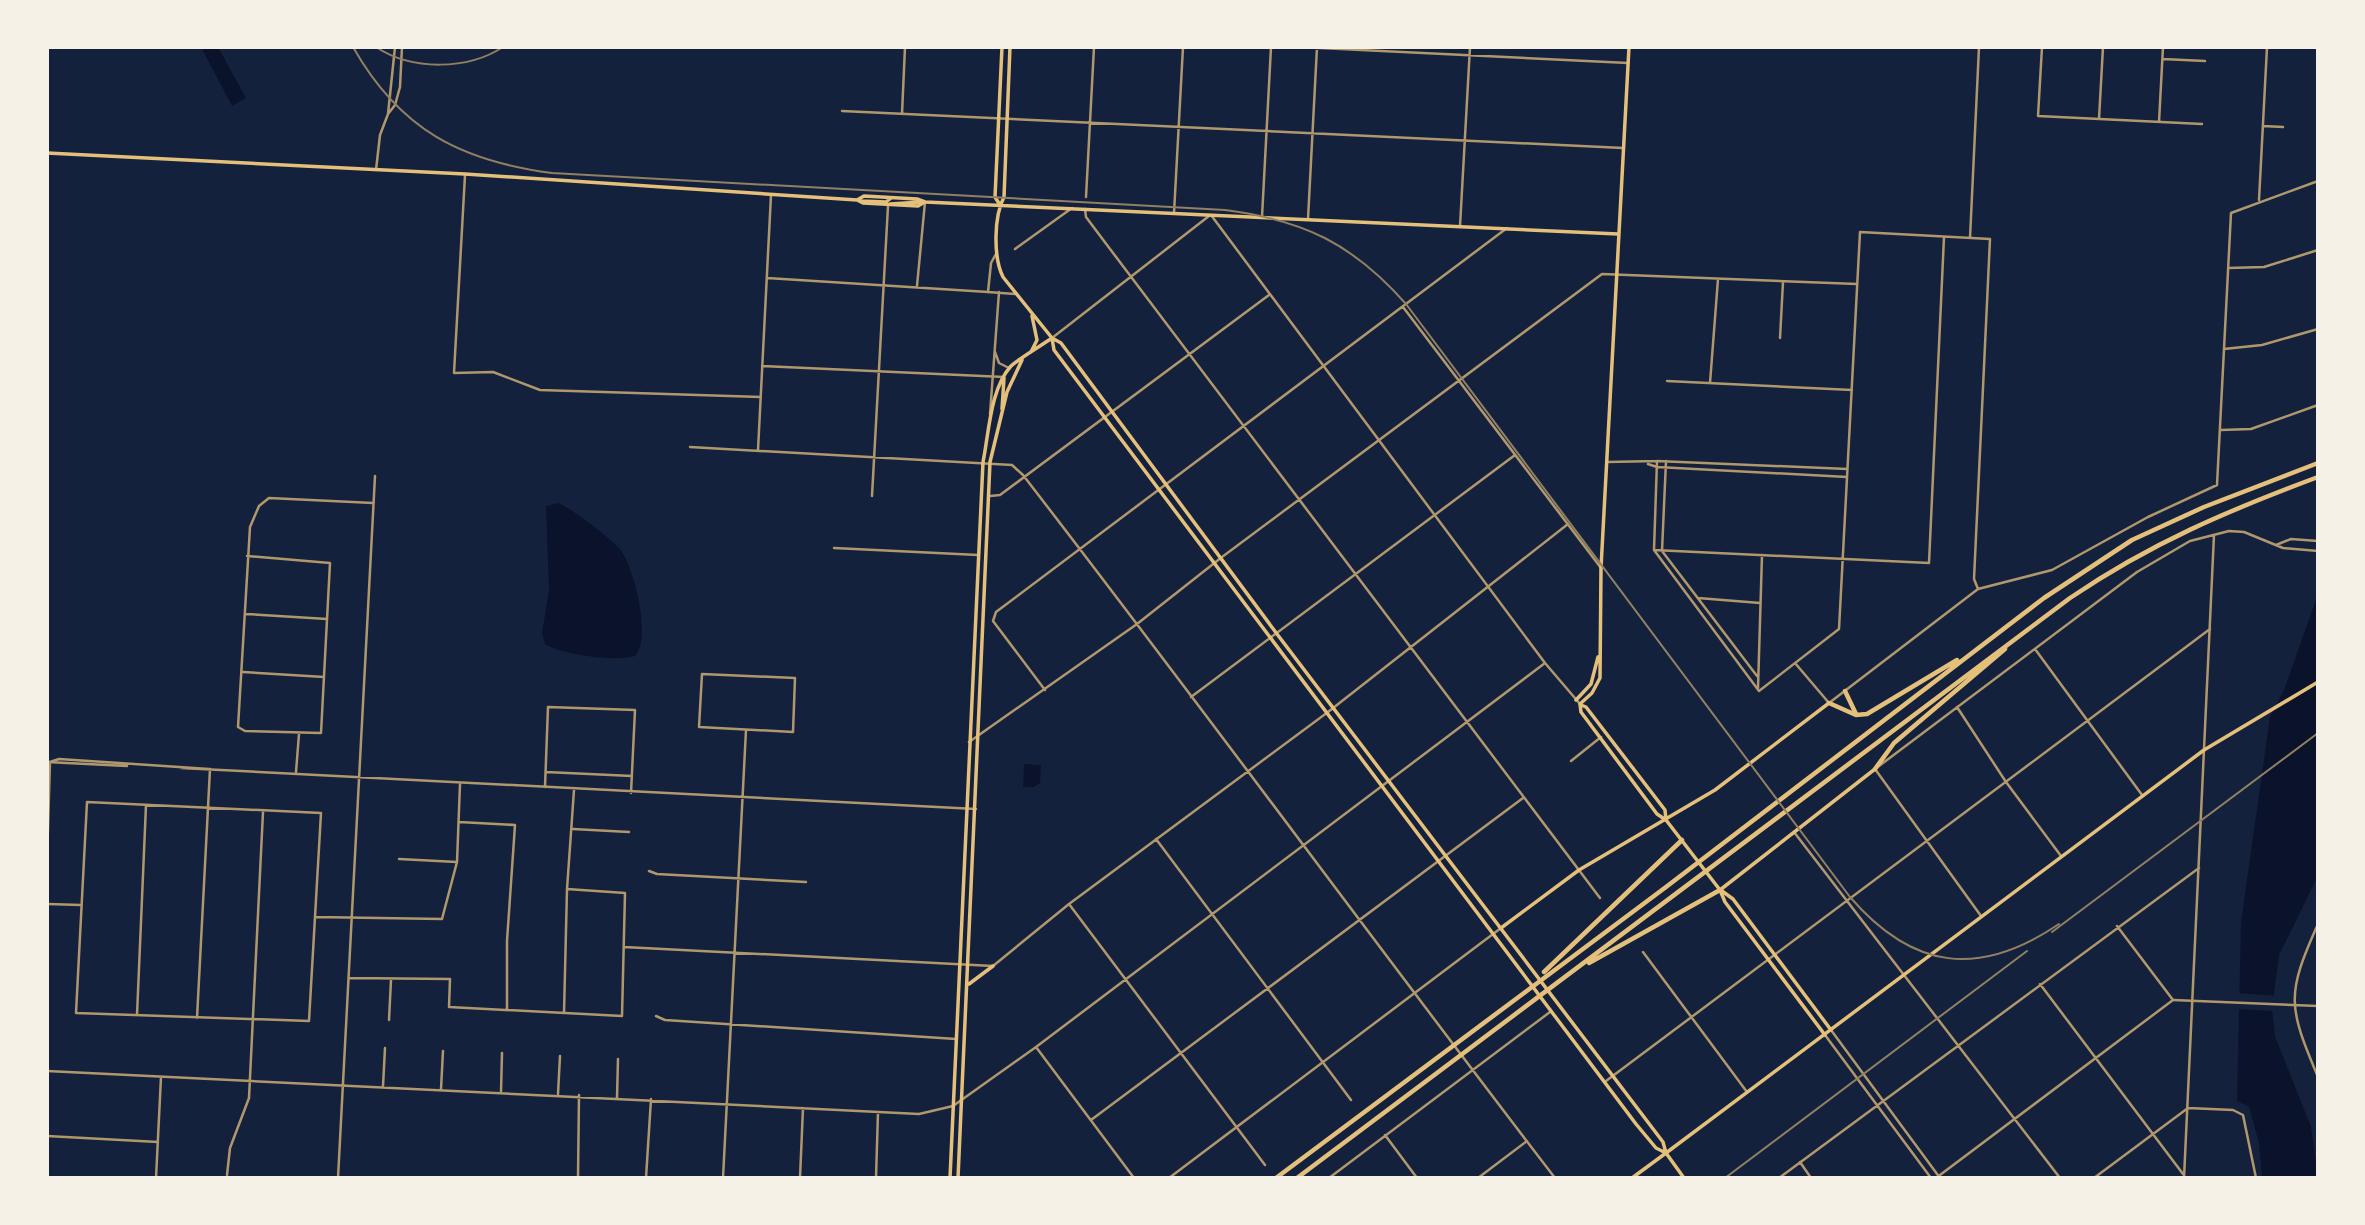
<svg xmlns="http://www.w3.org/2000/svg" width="2365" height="1225" font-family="'Noto Serif',serif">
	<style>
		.water { fill: #0b132b }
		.pier { fill: #14213d }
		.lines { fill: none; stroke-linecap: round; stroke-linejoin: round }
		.minor { stroke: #b1986c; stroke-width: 2.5 }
		.tertiary { stroke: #b1986c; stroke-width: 2.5 }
		.secondary { stroke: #e5c07b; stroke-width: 3.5 }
		.primary { stroke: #e5c07b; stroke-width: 3.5 }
		.motorway { stroke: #e5c07b; stroke-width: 4.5 }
		.rail { stroke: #918062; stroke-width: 2 }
	</style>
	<rect width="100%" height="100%" fill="#14213d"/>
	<!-- water -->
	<path class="water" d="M201 47H218L246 98 232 106Z
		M558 503C569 506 611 539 619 548 634 565 652 639 635 656 615 662 563 655 545 644L542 633 549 590 546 506Z
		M2318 594V876L2279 955 2272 1009 2275 1036 2311 1127 2318 1178H2262L2259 1143 2249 1107 2237 1101 2241 922 2270 717 2284 690Z
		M1024 764 1041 765 1040 783 1034 787H1023Z"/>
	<!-- pier -->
	<path class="pier" d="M2236 993 2277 996 2276 1011 2236 1009Z"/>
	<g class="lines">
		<!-- minor -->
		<path class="minor" d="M1299 47 1628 63
			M2042 47 2038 116 2202 124
			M2163 59 2205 61
			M842 111 1623 148
			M388 114 395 47
			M902 114 905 47
			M2099 119 2103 47
			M2159 122 2163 47
			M2263 126 2283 127
			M376 170 380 135 388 114 395 105 400 87 402 47
			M465 175 454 373 493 372 540 390 761 397
			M1086 197 1094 47
			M2259 200 2267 47
			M1085 209 1086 217 1104 241 1600 898
			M1174 213 1183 47
			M1262 217 1271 47
			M1308 219 1317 47
			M1460 226 1470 47
			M1970 238 1979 47
			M1015 249 1072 208
			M2228 268 2264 267 2318 250
			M767 278 988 292
			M917 286 925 202
			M1403 307 1601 568
			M1052 338 1209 216
			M1780 338 1783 282
			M2224 349 2262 345 2318 329
			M762 366 1004 377
			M1667 381 1852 390
			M1710 383 1718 279
			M2221 430 2251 429 2318 405
			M690 447 1012 465 1023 475C1203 708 1376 945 1555 1178
			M758 450 771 195
			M1657 461 1654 550 1759 691
			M1666 461 1662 551 1757 676
			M1607 462 1657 461 1847 469
			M1648 464 1657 467 1847 477
			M872 496 888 206
			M990 496 1000 495 1269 295
			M2276 545 2291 539 2318 541
			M834 548 978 555
			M1654 550 1929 563 1944 237
			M247 556 330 563 321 733 245 731 238 727 250 527 259 506 269 498 373 503
			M1698 598 1760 603
			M246 614 327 619
			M2035 649 2142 795
			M1795 663 1829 703 1978 589 2052 570 2148 517 2217 485 2231 213 2318 181
			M243 672 324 677
			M702 674 795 678 793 732 699 727Z
			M1758 688 1762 555
			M1045 690 993 621 996 612 1507 228
			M1759 691 1839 629 1860 232 1990 239 1974 579 1978 589
			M1191 697 1515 455
			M1957 707 2006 782 2061 856
			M969 742 1137 624 1222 557 1602 274 1857 284
			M1571 761 1601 737
			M47 762 127 766
			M50 762 59 759 209 769
			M181 768 976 809
			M296 772 299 734
			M546 772 632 776
			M545 787 548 707 635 710 631 793
			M87 802 321 813 309 1021 76 1013Z
			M459 822 515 825 507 941V1010
			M573 829 629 832
			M1794 832 2060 1178
			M1156 839 1351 1100
			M399 859 457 862
			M47 860 50 762
			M649 871 657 874 806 882
			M47 904 81 905
			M1069 904 1265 1165
			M1981 916 1875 769 2137 572 2190 541 2229 531 2244 532 2283 548 2318 551
			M315 917 442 919 457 862 460 784
			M2318 924C2286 995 2288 1006 2318 1077
			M624 947 993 966 1069 904 1328 712 1568 524
			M1643 952 1747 1092
			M349 978 450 979 449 1007 622 1016 625 893 567 889
			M2040 984 2183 1174
			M564 1013 567 889 574 790
			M137 1015 146 805
			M656 1016 665 1020 956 1039
			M197 1018 210 769
			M389 1020 391 980
			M1831 1030 1940 1178
			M1825 1035 1931 1178
			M1036 1047 1134 1178
			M47 1071 919 1114 953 1106 1036 1047 1545 663
			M1606 1081 2210 629
			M383 1086 385 1048
			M441 1089 443 1051
			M501 1092 502 1053
			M558 1094 560 1056
			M617 1098 618 1059
			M1091 1120 1523 798
			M1385 1135 1417 1178
			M47 1136 158 1142
			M1800 1162 1811 1178
			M227 1175 230 1148 249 1098 263 812
			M156 1178 161 1077
			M338 1178 375 476
			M578 1178 579 1095
			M646 1178 651 1099
			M723 1178 746 730
			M800 1178 803 1108
			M876 1178 878 1112
			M1329 1178 1550 1012
			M1478 1178 1527 1141
			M1779 1178 2199 868
			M1936 1178 2173 1000 2117 926
			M2094 1178 2188 1108 2233 1110 2243 1115 2256 1178
			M2184 1178 2214 535"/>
		<!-- tertiary -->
		<path class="tertiary" d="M1211 215 1545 663 1580 704
			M996 254 991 263 988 292 1015 294
			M995 352 999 363 1009 368
			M990 414 999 292
			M2173 1000 2318 1006
			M1169 1178 1501 928"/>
		<!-- secondary -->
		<path class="secondary" d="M1010 47 1004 197C994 216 993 257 1003 277L1052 338 1061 343 1277 634 1663 1142 1666 1153
			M47 153 465 174 857 200 864 196 917 199 925 202 1618 234
			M857 200 863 203 918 206 923 203
			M861 201 886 202 891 198
			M890 204 921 202
			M1000 205 995 197 1002 47
			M1052 338 1054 350 1636 1124 1656 1148 1666 1153
			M1031 352 1037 340 1032 316
			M1002 409 1004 378
			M1576 700 1591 684 1598 657
			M1580 704 1592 693 1600 678 1601 568 1629 47
			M1580 704 1581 712 1657 814 1666 820 1720 890 1725 902 1825 1035
			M1581 705 1586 707 1665 810 1666 820
			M1720 890 1875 769
			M1722 891 1733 899 1831 1030
			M1501 928 1579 870 1715 790 1829 703
			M969 984 993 966
			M1666 1153 2204 750 2318 682
			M950 1178 983 462C989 433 990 389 1011 366 1017 360 1042 345 1052 338
			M958 1178 990 462 1007 392 1022 360"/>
		<!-- primary -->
		<path class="primary" d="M1632 1178 1666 1153 1684 1178"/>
		<!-- motorway -->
		<path class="motorway" d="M1845 691 1856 714
			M1829 703 1856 715 1867 714 1957 660
			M1875 769 1894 743 2005 649
			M1589 963 1720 890
			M1544 972 1682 840
			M1276 1178 1666 887 2044 598 2132 540 2204 507 2318 463
			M1297 1178 2070 598C2151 543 2227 511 2318 477"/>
		<!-- rail -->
		<path class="rail" d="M353 47C400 130 461 161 552 173L1225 210C1304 220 1353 244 1406 304L1850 897C1913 970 1979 978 2059 924
			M376 47C412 71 468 70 503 47
			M2052 932 2318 733
			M1725 1178 2027 951"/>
	</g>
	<!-- border -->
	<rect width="2365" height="1225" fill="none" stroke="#f6f1e7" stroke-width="98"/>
</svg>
